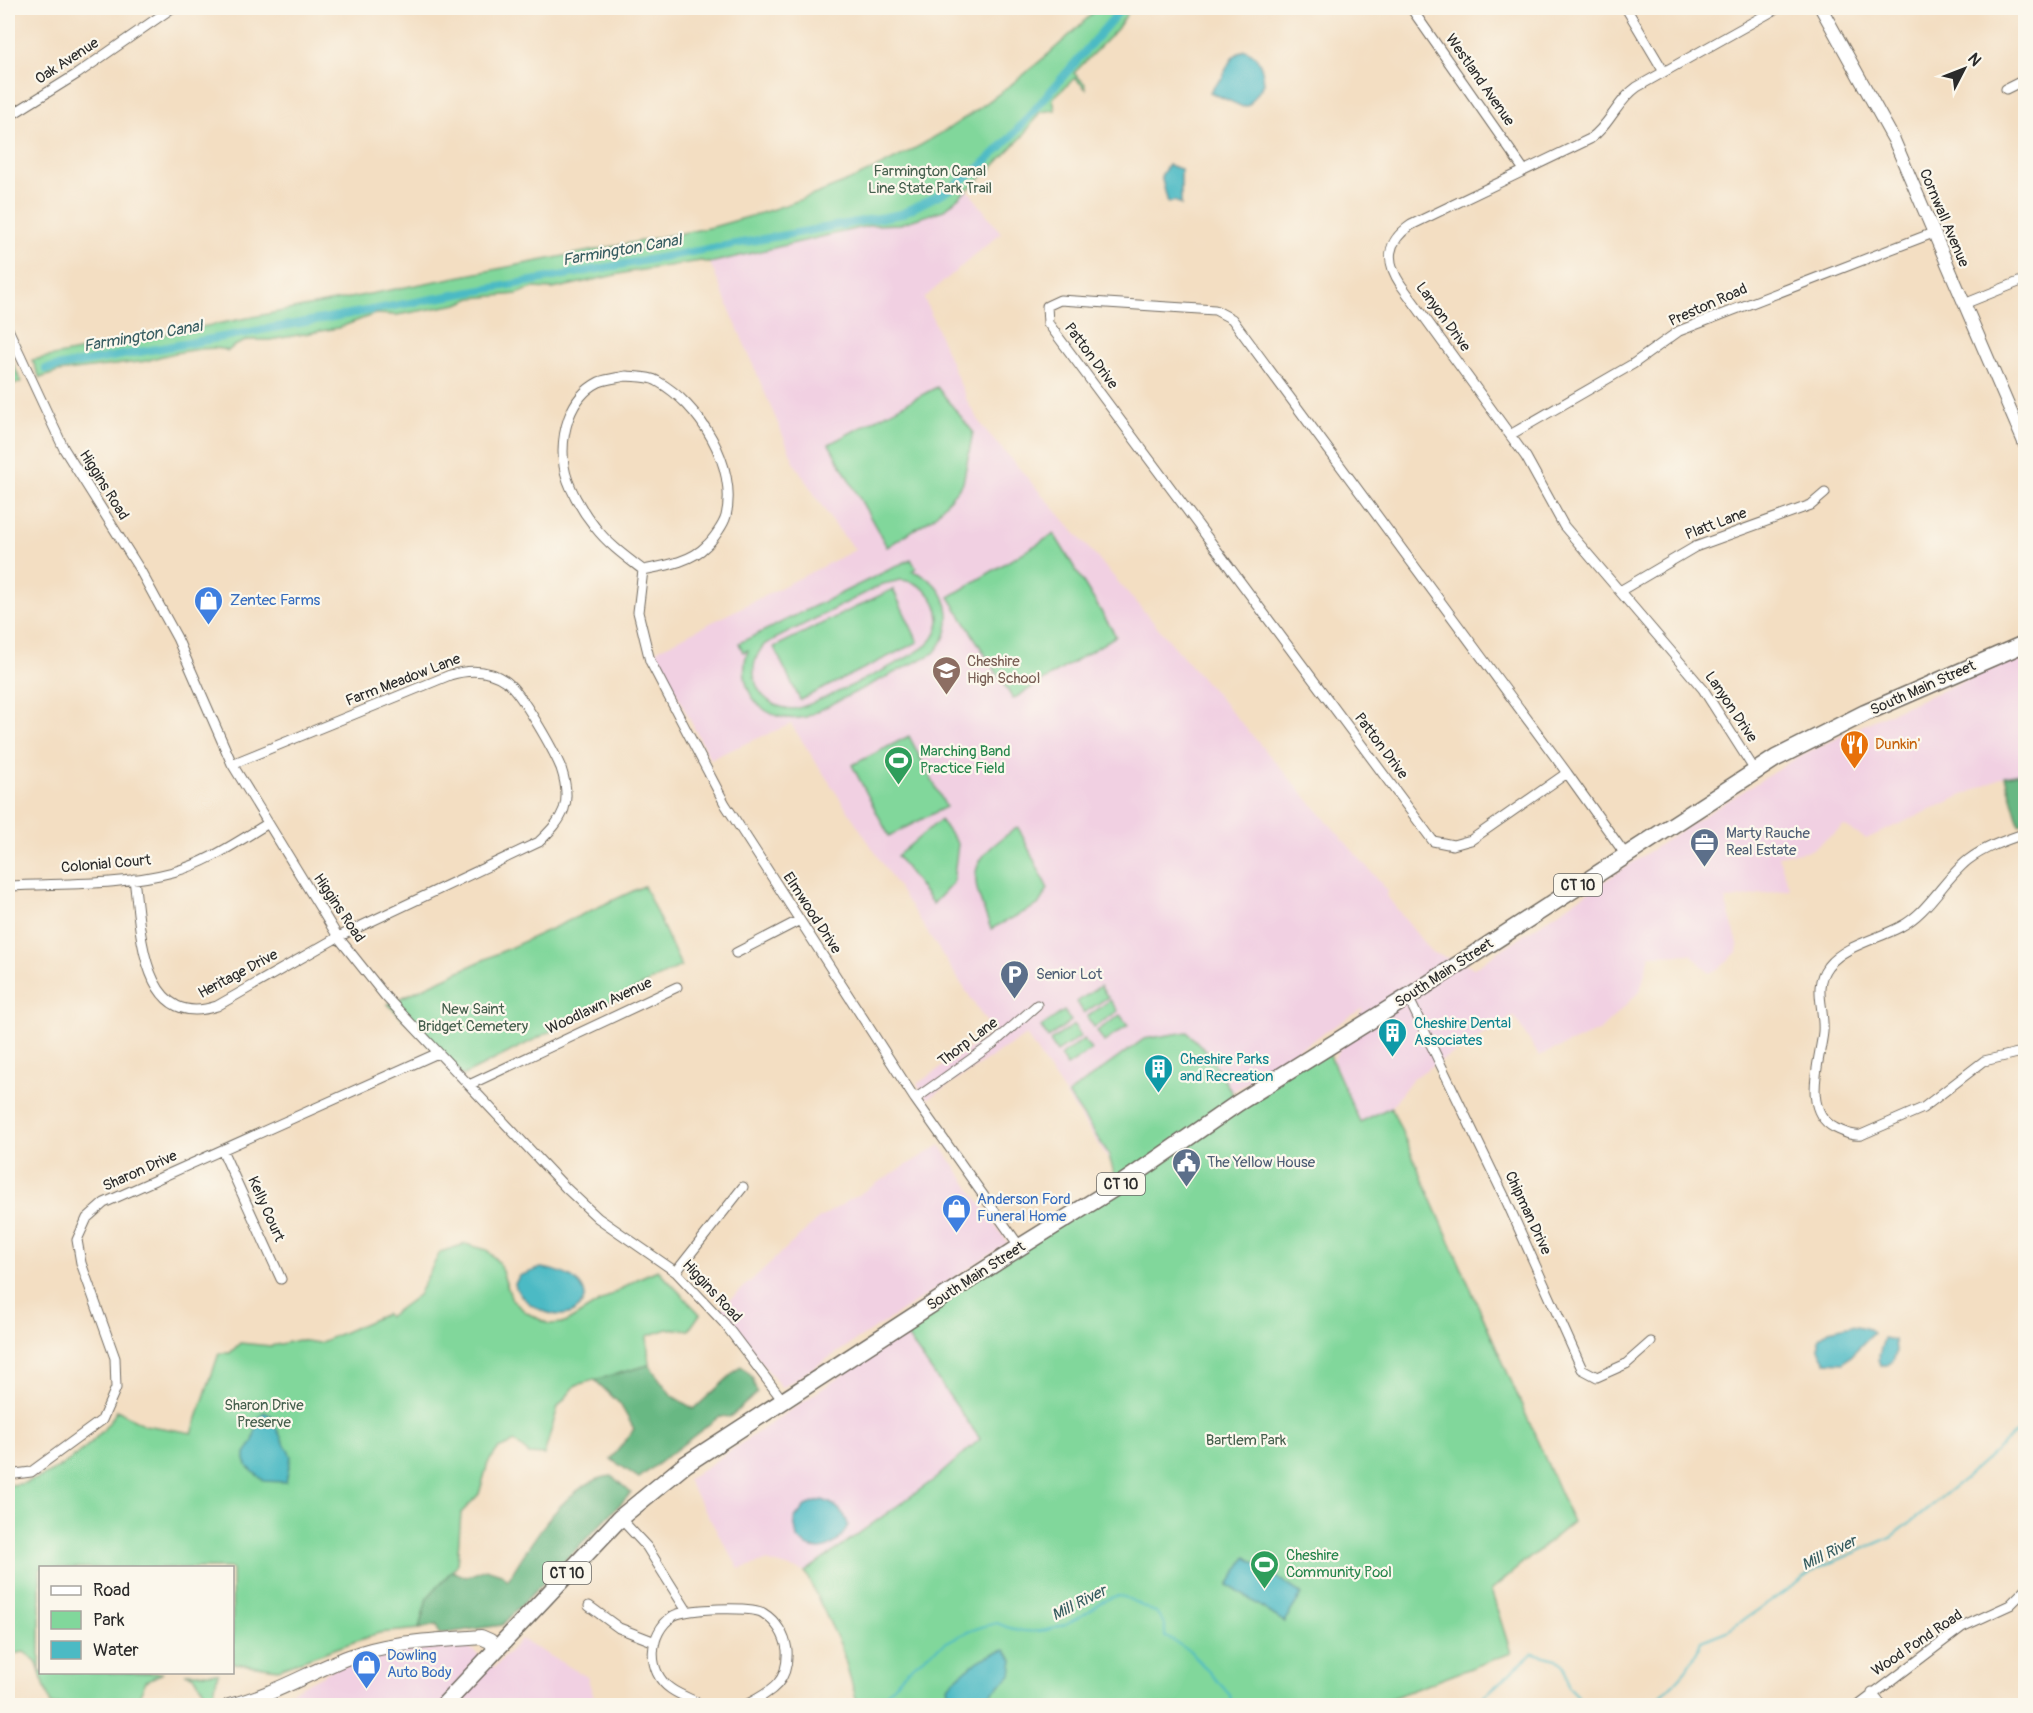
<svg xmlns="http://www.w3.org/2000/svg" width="2033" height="1713" font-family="Pangolin,sans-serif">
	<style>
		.built { fill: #f1d0e2 }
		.green { fill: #81d79b; stroke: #568163; stroke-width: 1.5; fill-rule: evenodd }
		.forest { fill: #68b883; stroke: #4a7257; stroke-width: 1.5 }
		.water { fill: #4cbac4; stroke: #3c7278; stroke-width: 1.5 }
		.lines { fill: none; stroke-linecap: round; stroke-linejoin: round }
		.stream { stroke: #4cbac4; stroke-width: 2 }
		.canal { stroke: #4cbac4; stroke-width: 8 }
		.minor-casing { stroke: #716a60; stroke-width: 11 }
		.tertiary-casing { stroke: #716a60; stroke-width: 14 }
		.secondary-casing { stroke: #716a60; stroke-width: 16 }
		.trunk-casing { stroke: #716a60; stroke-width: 19 }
		.minor { stroke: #fff; stroke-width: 9 }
		.tertiary { stroke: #fff; stroke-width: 12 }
		.secondary { stroke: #fff; stroke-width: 14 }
		.trunk { stroke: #fff; stroke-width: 16 }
		.labels { text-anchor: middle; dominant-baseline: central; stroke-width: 4.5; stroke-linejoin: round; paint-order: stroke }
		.shield { fill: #fbf7ec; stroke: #696865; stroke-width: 1.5 }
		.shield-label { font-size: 14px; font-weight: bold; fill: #2b2b2b }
		.street-label { font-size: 15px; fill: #2b2b2b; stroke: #fbf7ec }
		.park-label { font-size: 15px; fill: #455f4d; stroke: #fbf7ec }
		.shop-label { font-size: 15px; fill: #366cbe; stroke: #fbf7ec; text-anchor: start }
		.education-label { font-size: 15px; fill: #785e54; stroke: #fbf7ec; text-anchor: start }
		.food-label { font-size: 15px; fill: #c56008; stroke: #fbf7ec; text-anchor: start }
		.leisure-label { font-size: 15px; fill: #27864d; stroke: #fbf7ec; text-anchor: start }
		.service-label { font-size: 15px; fill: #4e5e75; stroke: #fbf7ec; text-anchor: start }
		.culture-label { font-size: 15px; fill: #0d838f; stroke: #fbf7ec; text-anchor: start }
		.water-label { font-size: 16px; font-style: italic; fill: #375d61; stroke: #fbf7ec }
	</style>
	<rect width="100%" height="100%" fill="#fbf7ec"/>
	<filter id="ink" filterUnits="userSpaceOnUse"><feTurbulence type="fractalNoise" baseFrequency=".0167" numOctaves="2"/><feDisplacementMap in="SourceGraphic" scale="12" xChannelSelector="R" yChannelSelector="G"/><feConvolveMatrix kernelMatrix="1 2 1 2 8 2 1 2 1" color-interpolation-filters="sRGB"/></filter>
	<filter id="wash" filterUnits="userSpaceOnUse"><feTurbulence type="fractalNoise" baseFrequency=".008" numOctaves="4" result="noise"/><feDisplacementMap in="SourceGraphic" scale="24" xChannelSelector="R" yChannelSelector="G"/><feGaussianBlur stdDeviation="1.35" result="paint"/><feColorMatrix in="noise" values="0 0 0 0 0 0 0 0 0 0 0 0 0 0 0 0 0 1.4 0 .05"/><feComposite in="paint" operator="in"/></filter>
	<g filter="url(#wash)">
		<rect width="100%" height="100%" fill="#f3dec2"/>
		<!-- built -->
		<path class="built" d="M968 190 1001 233 924 298 969 405 983 427 1388 891 1386 895 1431 952 1474 968 1692 823 1798 757 1876 719 2025 654V772L2005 776 1866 839 1844 826 1811 850 1778 856 1790 889 1725 900 1738 943 1737 952 1720 968 1709 973 1691 954 1650 955 1640 991 1599 1031 1539 1056 1514 1016 1413 1078 1391 1107 1360 1122 1333 1060 1363 1008 1114 1168 1026 1035 927 1099 917 1084 993 1032 791 724 710 759 655 651 855 550 831 520 795 464 710 263 872 225 900 224 940 211Z
			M940 1145 1008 1243 782 1388 719 1310 818 1219Z
			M906 1332 980 1439 935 1479 805 1572 766 1561 739 1569 687 1480Z
			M521 1639 587 1677 597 1705 252 1706 289 1693 332 1670 372 1655 407 1648 468 1646 494 1668Z"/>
		<!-- green -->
		<path class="green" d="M1098 8H1131L1117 29 1074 73 1085 84 1086 89 1075 78 1053 98 1055 110 1040 112 1023 136 991 169 944 210 900 224 872 225 710 263 701 261 629 272 553 289 533 288 517 294 472 298 458 304 397 315 375 314 338 328 270 340H248L234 346 228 351C214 343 162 355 147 361L58 372 40 378 32 360 713 227C871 185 982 123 1098 8Z
			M13 363 21 382 8 385V364Z
			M937 387 973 432 963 483 934 517 887 547 829 444Z
			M1054 534 1116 636 1013 699 949 597Z
			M911 559 916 568 912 571C949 582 960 625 934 653L806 717C764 726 734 690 748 650L743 652 739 643ZM901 580C932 582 952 619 929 643 918 655 809 708 793 709 778 709 763 700 757 686 750 671 755 655 765 644L883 584Z
			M893 589 918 642 800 700 774 647Z
			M909 736 946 807 889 836 852 765Z
			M940 820 958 844 953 883 933 904 897 856Z
			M1018 827 1048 889 1038 905 991 929C969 873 965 863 1018 827Z
			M644 886 681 966 462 1076 388 1004Z
			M1100 986 1108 997 1084 1013 1077 1002Z
			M1110 1000 1118 1011 1094 1027 1087 1017Z
			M1064 1011 1071 1021 1048 1038 1041 1027Z
			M1120 1015 1128 1025 1104 1042 1097 1031Z
			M1074 1025 1081 1036 1057 1052 1050 1041Z
			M1187 1032 1208 1053 1238 1103 1326 1047 1360 1122 1391 1107 1573 1522 1491 1590 1511 1653 1373 1705H858L841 1646 805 1572 935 1479 980 1439 899 1325 1118 1186 1108 1153 1068 1094 1144 1039Z
			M1084 1039 1091 1050 1067 1066 1060 1056Z
			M465 1244 487 1250 499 1263 512 1300 527 1313 549 1324 565 1323 639 1278 658 1270 700 1314 689 1330 668 1329 647 1336 649 1365 576 1385 558 1407 544 1455 529 1454 515 1442 498 1449 488 1463 479 1494 461 1513 457 1565 427 1598 419 1629 379 1633 278 1669 233 1663 232 1568H40V1672L163 1673 146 1681 135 1705H51L36 1661 24 1652 8 1655V1485C45 1485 100 1443 117 1410L145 1425 192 1433 219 1353H230L240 1343 271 1346 298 1340 319 1343 386 1314 388 1317 418 1295 440 1252Z
			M185 1673H218L213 1697H208L194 1676Z"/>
		<!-- forest -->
		<path class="forest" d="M2025 772V822L2019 824 2005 776Z
			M649 1365 672 1396 694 1409 741 1366 752 1377 757 1393 730 1417 720 1416 639 1478 611 1459 634 1429 620 1404 595 1380Z
			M612 1476 631 1493 502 1625 439 1634 437 1625 419 1629 427 1598 452 1571 466 1577 486 1569 501 1574 508 1580C529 1545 568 1479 612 1476Z"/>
		<!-- water -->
		<path class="water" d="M1245 50C1260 55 1263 69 1264 84L1249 105 1243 107 1210 92C1213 85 1220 83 1223 76 1229 63 1230 56 1245 50Z
			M1168 165 1181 169V205L1175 201 1168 203 1161 176Z
			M541 1268C557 1270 582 1277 585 1296 574 1335 518 1305 515 1284L519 1276Z
			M1852 1325 1866 1328 1873 1333 1843 1363 1826 1362 1819 1349V1338L1829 1330Z
			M1884 1338 1895 1340 1896 1353 1893 1361 1887 1365H1880L1878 1359Z
			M264 1412 279 1420 273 1422 291 1456 286 1482 264 1481 248 1467 245 1460V1453L253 1442 257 1420Z
			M822 1500C834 1503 846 1513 848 1525 837 1549 816 1558 797 1538L794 1520 805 1506Z
			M1246 1557 1302 1594 1284 1622 1228 1585Z
			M1005 1650 1013 1660 1011 1675 989 1695 962 1705 950 1699 947 1687C963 1670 982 1656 1005 1650Z"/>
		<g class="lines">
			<!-- stream -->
			<path class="stream" d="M879 1706C902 1666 952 1632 997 1623 1031 1639 1059 1631 1089 1611 1097 1605 1107 1597 1118 1596 1128 1595 1143 1609 1156 1612L1165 1625V1636L1190 1651 1230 1695 1232 1706
				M1473 1706 1533 1653 1557 1659 1565 1666 1568 1686 1588 1706
				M1651 1706C1672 1684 1692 1671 1701 1641L1729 1630 1817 1569 1893 1536 1963 1480 2026 1424"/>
			<!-- canal -->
			<path class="canal" d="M46 369 901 214 951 189 980 167 1012 136 1122 8
				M8 377H9"/>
		</g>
	</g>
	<g filter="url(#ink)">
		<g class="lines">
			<defs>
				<path id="minor" d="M1411 8 1524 170
					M1626 8 1664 72
					M2006 89 2026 79
					M8 117 77 74 172 8
					M1060 300 1215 310 1232 319 1567 773 1471 840 1453 845 1433 841 1048 323 1047 306Z
					M1964 304 2026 279
					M8 329 64 449 140 570 177 638 232 764 338 937 386 997 566 1188 598 1218 676 1272 724 1323 784 1402
					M626 376C635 377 649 376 657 381 699 404 738 466 726 516 724 524 713 540 706 546 691 562 663 566 643 570 626 557 608 544 595 527 582 511 567 486 564 466 560 435 569 397 599 382 607 379 617 378 626 376Z
					M1510 435 1633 364 1679 331 1933 233
					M643 570 638 612 650 661 725 804 915 1099 1020 1247
					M1620 591 1695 547 1811 505 1825 493
					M1756 772 1703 689 1564 526 1526 457 1401 285C1385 261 1386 242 1411 225L1590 139C1610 125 1617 101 1637 87L1778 8
					M1567 773 1625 854
					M2026 833C2006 840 1985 847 1968 860 1943 880 1929 912 1900 927 1878 939 1845 945 1828 966 1812 987 1825 1008 1823 1032 1820 1061 1801 1110 1835 1128 1844 1132 1851 1136 1861 1135L1923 1108 1984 1061 2026 1051
					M134 879C141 929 141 1031 217 1006L338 937 539 842C549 832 559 823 564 809 568 797 565 780 561 768 553 749 522 694 507 682 489 669 470 669 450 675L232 764
					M8 886C62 883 120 886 173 872 207 863 237 842 267 824
					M736 953 798 921
					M1408 997 1506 1200 1582 1369 1597 1377 1626 1364 1651 1342
					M469 1085 677 987
					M915 1099 994 1043 1037 1005
					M223 1152 281 1279
					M676 1272 743 1187
					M8 1475 31 1472 102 1420 116 1388 115 1358 81 1263 77 1240 87 1218 104 1203 438 1053
					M620 1518 647 1547 687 1611
					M589 1606 619 1628 655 1642
					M1872 1693 1882 1706
					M704 1706C694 1700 681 1696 671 1689 646 1672 648 1633 673 1616 685 1608 752 1606 763 1613 776 1621 785 1635 787 1650 789 1684 770 1692 744 1706
					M1858 1706 1962 1627 2010 1605 2026 1589"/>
				<path id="tertiary" d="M1821 8 1894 140 2026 447"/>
				<path id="secondary" d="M229 1706C271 1696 308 1673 349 1657 391 1641 436 1641 481 1637L490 1641 496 1649"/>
				<path id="trunk" d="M443 1706 620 1518 686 1464 1020 1247 1118 1186 1238 1103 1408 997 1776 758 1865 713 2026 643"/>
			</defs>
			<!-- minor casing -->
			<use href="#minor" class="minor-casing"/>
			<!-- tertiary casing -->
			<use href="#tertiary" class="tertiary-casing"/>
			<!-- secondary casing -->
			<use href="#secondary" class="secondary-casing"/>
			<!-- trunk casing -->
			<use href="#trunk" class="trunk-casing"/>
			<!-- minor -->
			<use href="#minor" class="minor"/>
			<!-- tertiary -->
			<use href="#tertiary" class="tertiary"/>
			<!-- secondary -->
			<use href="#secondary" class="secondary"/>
			<!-- trunk -->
			<use href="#trunk" class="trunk"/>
		</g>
	</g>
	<!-- icons -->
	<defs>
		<symbol id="shop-pin" viewBox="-11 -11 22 30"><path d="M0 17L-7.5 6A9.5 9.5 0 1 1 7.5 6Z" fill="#3f7fe0" stroke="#fbf7ec"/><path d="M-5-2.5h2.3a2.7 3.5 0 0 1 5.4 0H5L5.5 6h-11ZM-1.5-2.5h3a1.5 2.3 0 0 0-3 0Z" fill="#fff"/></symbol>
		<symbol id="school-pin" viewBox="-11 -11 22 30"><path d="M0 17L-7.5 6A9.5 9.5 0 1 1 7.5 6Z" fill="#8d6e63" stroke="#fbf7ec"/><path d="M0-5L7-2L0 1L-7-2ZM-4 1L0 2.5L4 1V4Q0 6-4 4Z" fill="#fff"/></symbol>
		<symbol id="restaurant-pin" viewBox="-11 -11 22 30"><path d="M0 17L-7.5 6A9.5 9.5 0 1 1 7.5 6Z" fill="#e8710a" stroke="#fbf7ec"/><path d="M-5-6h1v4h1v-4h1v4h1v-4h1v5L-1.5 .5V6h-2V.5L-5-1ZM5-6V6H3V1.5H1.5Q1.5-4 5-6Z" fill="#fff"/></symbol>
		<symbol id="stadium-pin" viewBox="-11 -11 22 30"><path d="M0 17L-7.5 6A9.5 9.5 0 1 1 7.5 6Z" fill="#2e9e5b" stroke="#fbf7ec"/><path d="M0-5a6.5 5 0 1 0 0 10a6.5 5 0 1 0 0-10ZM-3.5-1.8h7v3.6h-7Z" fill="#fff"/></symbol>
		<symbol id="office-pin" viewBox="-11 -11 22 30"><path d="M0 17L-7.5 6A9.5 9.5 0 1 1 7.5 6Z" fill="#5c6f8a" stroke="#fbf7ec"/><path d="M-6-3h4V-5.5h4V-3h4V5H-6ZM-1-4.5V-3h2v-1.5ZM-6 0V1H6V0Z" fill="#fff"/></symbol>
		<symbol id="parking-pin" viewBox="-11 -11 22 30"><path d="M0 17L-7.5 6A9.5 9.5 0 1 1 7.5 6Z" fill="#5c6f8a" stroke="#fbf7ec"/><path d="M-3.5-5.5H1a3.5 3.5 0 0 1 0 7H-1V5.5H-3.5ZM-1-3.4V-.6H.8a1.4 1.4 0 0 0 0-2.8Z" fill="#fff"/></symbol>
		<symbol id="building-pin" viewBox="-11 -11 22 30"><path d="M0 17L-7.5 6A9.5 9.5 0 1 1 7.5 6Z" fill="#0f9aa8" stroke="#fbf7ec"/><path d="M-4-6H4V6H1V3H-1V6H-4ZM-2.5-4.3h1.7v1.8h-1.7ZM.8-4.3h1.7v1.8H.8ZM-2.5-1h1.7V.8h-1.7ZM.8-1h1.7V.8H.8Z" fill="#fff"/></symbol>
		<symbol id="civic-pin" viewBox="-11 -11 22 30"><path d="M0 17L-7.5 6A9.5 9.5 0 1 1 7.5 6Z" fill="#5c6f8a" stroke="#fbf7ec"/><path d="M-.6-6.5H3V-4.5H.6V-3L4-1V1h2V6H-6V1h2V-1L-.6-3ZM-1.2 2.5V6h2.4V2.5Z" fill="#fff"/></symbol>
	</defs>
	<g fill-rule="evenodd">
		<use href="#shop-pin" x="192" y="584" width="33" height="45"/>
		<use href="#school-pin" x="930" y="654" width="33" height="45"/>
		<use href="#restaurant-pin" x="1838" y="728" width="33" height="45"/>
		<use href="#stadium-pin" x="882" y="744" width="33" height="45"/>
		<use href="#office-pin" x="1688" y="826" width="33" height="45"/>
		<use href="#parking-pin" x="998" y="958" width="33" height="45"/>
		<use href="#building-pin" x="1376" y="1016" width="33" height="45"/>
		<use href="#building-pin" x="1142" y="1052" width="33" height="45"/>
		<use href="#civic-pin" x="1170" y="1146" width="33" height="45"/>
		<use href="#shop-pin" x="940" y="1192" width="33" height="45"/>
		<use href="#stadium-pin" x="1248" y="1548" width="33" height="45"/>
		<use href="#shop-pin" x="350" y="1648" width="33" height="45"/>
	</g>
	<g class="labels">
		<!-- shield labels -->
		<g class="shield">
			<rect x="1554" y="874" width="48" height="22" rx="4.5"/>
			<rect x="1097" y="1173" width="48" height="22" rx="4.5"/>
			<rect x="543" y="1562" width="48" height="22" rx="4.5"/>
		</g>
		<g class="shield-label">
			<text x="1578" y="885">CT 10</text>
			<text x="1121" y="1184">CT 10</text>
			<text x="567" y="1573">CT 10</text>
		</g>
		<!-- street labels -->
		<g class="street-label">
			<text transform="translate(67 61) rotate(-33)">Oak Avenue</text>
			<text transform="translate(1480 80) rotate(55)">Westland Avenue</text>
			<text transform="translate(1944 218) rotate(67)">Cornwall Avenue</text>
			<text transform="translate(1708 305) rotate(-24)">Preston Road</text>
			<text transform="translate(1443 317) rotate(54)">Lanyon Drive</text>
			<text transform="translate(1091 356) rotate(53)">Patton Drive</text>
			<text transform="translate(104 485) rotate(58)">Higgins Road</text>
			<text transform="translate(1716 524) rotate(-21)">Platt Lane</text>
			<text transform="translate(403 680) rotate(-21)">Farm Meadow Lane</text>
			<text transform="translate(1923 688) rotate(-24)">South Main Street</text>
			<text transform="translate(1731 707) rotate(56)">Lanyon Drive</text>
			<text transform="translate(1381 746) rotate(53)">Patton Drive</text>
			<text transform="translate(106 864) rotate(-5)">Colonial Court</text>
			<text transform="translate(339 908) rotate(56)">Higgins Road</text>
			<text transform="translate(812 913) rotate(57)">Elmwood Drive</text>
			<text transform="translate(1444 973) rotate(-33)">South Main Street</text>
			<text transform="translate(238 974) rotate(-28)">Heritage Drive</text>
			<text transform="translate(599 1006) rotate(-25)">Woodlawn Avenue</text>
			<text transform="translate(968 1042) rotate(-37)">Thorp Lane</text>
			<text transform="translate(140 1171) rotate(-24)">Sharon Drive</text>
			<text transform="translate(266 1209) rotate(66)">Kelly Court</text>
			<text transform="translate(1528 1213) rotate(65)">Chipman Drive</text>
			<text transform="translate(976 1276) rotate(-33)">South Main Street</text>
			<text transform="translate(712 1291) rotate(47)">Higgins Road</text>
			<text transform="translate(1917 1643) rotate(-34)">Wood Pond Road</text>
		</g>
		<!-- park labels -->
		<g class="park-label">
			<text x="930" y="171">Farmington Canal<tspan x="930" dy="17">Line State Park Trail</tspan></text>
			<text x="473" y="1009">New Saint<tspan x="473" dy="17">Bridget Cemetery</tspan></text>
			<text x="264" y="1405">Sharon Drive<tspan x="264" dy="17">Preserve</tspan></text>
			<text x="1246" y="1440">Bartlem Park</text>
		</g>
		<!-- shop labels -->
		<g class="shop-label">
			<text x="230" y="600">Zentec Farms</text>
			<text x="977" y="1199">Anderson Ford<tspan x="977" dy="17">Funeral Home</tspan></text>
			<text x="387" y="1655">Dowling<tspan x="387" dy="17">Auto Body</tspan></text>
		</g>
		<!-- education labels -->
		<g class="education-label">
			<text x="967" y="661">Cheshire<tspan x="967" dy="17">High School</tspan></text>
		</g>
		<!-- food labels -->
		<g class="food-label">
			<text x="1875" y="744">Dunkin'</text>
		</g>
		<!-- leisure labels -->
		<g class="leisure-label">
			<text x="920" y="751">Marching Band<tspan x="920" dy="17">Practice Field</tspan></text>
			<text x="1286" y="1555">Cheshire<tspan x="1286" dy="17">Community Pool</tspan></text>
		</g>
		<!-- service labels -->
		<g class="service-label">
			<text x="1726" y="833">Marty Rauche<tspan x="1726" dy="17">Real Estate</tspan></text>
			<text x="1036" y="974">Senior Lot</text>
			<text x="1207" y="1162">The Yellow House</text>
		</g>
		<!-- culture labels -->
		<g class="culture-label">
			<text x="1414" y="1023">Cheshire Dental<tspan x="1414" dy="17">Associates</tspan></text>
			<text x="1180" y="1059">Cheshire Parks<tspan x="1180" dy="17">and Recreation</tspan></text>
		</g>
		<!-- water labels -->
		<g class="water-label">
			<text transform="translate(622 250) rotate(-10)">Farmington Canal</text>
			<text transform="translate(143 336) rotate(-10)">Farmington Canal</text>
			<text transform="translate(1829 1553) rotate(-26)">Mill River</text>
			<text transform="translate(1079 1603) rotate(-27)">Mill River</text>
		</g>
	</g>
	<!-- margin -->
	<rect width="2033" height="1713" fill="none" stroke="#fbf7ec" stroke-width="30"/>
	<!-- legend -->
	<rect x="39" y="1566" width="195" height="108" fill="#fbf7ec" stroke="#a8a59f" stroke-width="1.5"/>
	<rect x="51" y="1586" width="30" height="9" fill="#ffffff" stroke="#a8a59f" stroke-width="1.5"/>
	<text x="93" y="1596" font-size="18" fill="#2b2b2b">Road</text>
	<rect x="51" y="1611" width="30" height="18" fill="#81d79b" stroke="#a8a59f" stroke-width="1.5"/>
	<text x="93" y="1626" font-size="18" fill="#2b2b2b">Park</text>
	<rect x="51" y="1641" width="30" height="18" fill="#4cbac4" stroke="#a8a59f" stroke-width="1.5"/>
	<text x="93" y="1656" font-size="18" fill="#2b2b2b">Water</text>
	<!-- north arrow -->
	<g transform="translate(1964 69) rotate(48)" stroke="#fbf7ec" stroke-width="4.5" paint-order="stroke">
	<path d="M0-4.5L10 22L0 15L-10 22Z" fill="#2b2b2b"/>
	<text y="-9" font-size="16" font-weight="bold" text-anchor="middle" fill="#2b2b2b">N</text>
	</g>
</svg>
